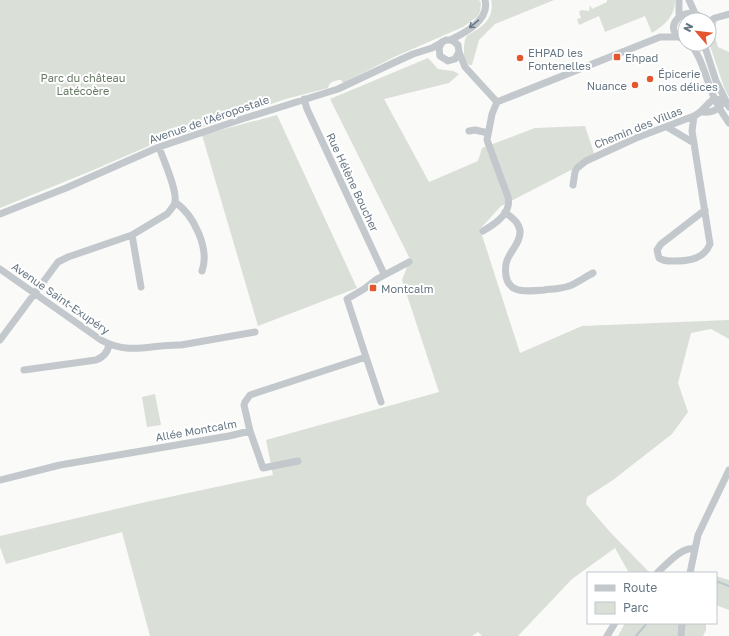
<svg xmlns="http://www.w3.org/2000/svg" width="729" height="636" font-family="'Golos Text',sans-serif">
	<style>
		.green { fill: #dadfd7 }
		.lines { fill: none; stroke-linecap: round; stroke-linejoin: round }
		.stream { stroke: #bbc7cb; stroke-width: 2 }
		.minor { stroke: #c3c8cc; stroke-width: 7 }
		.oneway { stroke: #6a7a87 }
		.poi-dot { fill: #e4572e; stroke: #fff; stroke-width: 1.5 }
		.labels { text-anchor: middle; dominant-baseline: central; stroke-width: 4; stroke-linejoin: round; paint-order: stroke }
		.poi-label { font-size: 11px; fill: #657683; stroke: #fff; text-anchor: start }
		.park-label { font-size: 11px; fill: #687a64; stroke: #fff }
		.street-label { font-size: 11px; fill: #657683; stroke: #fff }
	</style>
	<rect width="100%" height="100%" fill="#fafaf8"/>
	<!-- green -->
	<path class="green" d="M0 0H479L481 3 480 12 477 17 463 27 394 57 343 83 341 80C335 80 329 82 328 88L286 99 158 142 91 171 0 208Z
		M491 0H554L495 24 479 40 472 65H469C465 61 464 57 464 51 464 46 464 40 467 36 470 33 475 31 478 29 488 22 494 13 491 0Z
		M607 0H675C675 16 665 25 652 33L645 16 605 32 599 16 579 25 577 19 581 18 579 12 581 10 589 11 590 5 592 9 607 2Z
		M717 21 714 34 718 47 729 52V97L725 90 709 43V28Z
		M428 58 438 69 453 71 459 74 449 83 384 99 429 182 478 161 482 148 535 128 585 126 594 153 573 169 501 206 480 229 520 353 582 326 729 320V339L711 329 691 333 678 383 688 412 672 434 613 480 587 497 586 504 610 532 650 573H629L615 548 572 579 518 636H482L478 632 472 636H150L122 532 6 564 0 547V536L146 502 273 475 266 440 439 392 402 280 410 259 330 99Z
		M277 115 357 288 258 326 202 135Z
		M155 394 161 425 147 427 142 397Z
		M716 576 729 580V610L716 605Z
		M625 623H706V630L703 636H618Z"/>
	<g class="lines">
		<!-- stream -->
		<path class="stream" d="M716 581 729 586
			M636 636 647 623"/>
		<!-- minor -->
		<path class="minor" d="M689 0 694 11
			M679 14V0
			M709 22 715 18 729 14
			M450 40C465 33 490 20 485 0
			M685 40C656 29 689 0 703 20
			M690 44C701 56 705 75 711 90 715 102 722 113 729 123
			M704 44 716 81 729 107
			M459 52 465 67 497 102 660 37H679
			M304 99 307 109 384 274
			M694 116 692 131 710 244C704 259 689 261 675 261 669 261 665 262 659 258L657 250 661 244 705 210
			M667 127 694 143
			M469 131 475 130 488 133
			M573 185 575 172 577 168 586 161 636 138 694 116C703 112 706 104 714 99L725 100C719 109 714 113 702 112
			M175 202C194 215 210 249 202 271
			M505 212C511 217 519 222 520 231 521 244 508 252 506 264 502 294 523 292 544 290 552 289 561 289 569 286 577 283 585 277 593 273
			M0 214 66 188 159 147 239 120 338 89 391 64 413 54 432 48 446 40H452L458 45 459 52 455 59 448 61 440 56 439 48 442 42
			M483 231C495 224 512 213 508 197L487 140 492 114 497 102
			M132 235 141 287
			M0 269 101 340C130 356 151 344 181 345L255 332
			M0 340 58 262 68 257 132 235 167 214C170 210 175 206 175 201 177 189 163 159 159 147
			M366 357 381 402
			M24 370 96 360C104 357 108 352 109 344
			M250 431 263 468 298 461
			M0 480 60 465 229 436 250 431 244 405 245 402 250 395 366 357 347 299 364 289 377 279 409 262
			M657 573C666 565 682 546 694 549
			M690 573 698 535 729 470
			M607 636 615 623
			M681 636 682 623"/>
	</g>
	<!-- one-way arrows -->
	<defs><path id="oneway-shaft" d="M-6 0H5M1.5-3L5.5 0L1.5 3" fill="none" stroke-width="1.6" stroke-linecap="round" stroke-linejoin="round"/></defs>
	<use class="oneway" href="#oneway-shaft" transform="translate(474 24) rotate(140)"/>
	<!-- markers -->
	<g class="poi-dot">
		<rect x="613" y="53" width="8" height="8" rx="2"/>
		<circle cx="520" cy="58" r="4"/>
		<circle cx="650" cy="79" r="4"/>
		<circle cx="635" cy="85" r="4"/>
		<rect x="369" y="284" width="8" height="8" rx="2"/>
	</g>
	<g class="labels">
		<!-- poi labels -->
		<g class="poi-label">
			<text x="528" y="52">EHPAD les<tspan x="528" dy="13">Fontenelles</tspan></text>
			<text x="625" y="57">Ehpad</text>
			<text x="658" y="73">Épicerie<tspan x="658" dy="13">nos délices</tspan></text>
			<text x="627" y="85" text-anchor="end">Nuance</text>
			<text x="381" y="288">Montcalm</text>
		</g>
		<!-- park labels -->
		<g class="park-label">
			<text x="83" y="77">Parc du château<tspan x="83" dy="13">Latécoère</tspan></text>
		</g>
		<!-- street labels -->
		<g class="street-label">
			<text transform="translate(209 119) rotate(-19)">Avenue de l'Aéropostale</text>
			<text transform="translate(638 127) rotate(-22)">Chemin des Villas</text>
			<text transform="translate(353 182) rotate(65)">Rue Hélène Boucher</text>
			<text transform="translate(61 298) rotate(35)">Avenue Saint-Exupéry</text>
			<text transform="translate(196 430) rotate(-10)">Allée Montcalm</text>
		</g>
	</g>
	<!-- legend -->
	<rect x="587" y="572" width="130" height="52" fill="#ffffff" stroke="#c1c8cd"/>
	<rect x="595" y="585" width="20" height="6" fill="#c3c8cc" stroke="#c1c8cd"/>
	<text x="623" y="592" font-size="12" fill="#657683">Route</text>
	<rect x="595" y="602" width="20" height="12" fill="#dadfd7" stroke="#c1c8cd"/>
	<text x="623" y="612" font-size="12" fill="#657683">Parc</text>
	<!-- north arrow -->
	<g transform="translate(697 32) rotate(298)"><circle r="19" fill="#ffffff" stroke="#c1c8cd"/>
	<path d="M0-3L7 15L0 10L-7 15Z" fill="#e4572e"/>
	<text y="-6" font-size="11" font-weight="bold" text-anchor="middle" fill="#657683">N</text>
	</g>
</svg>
